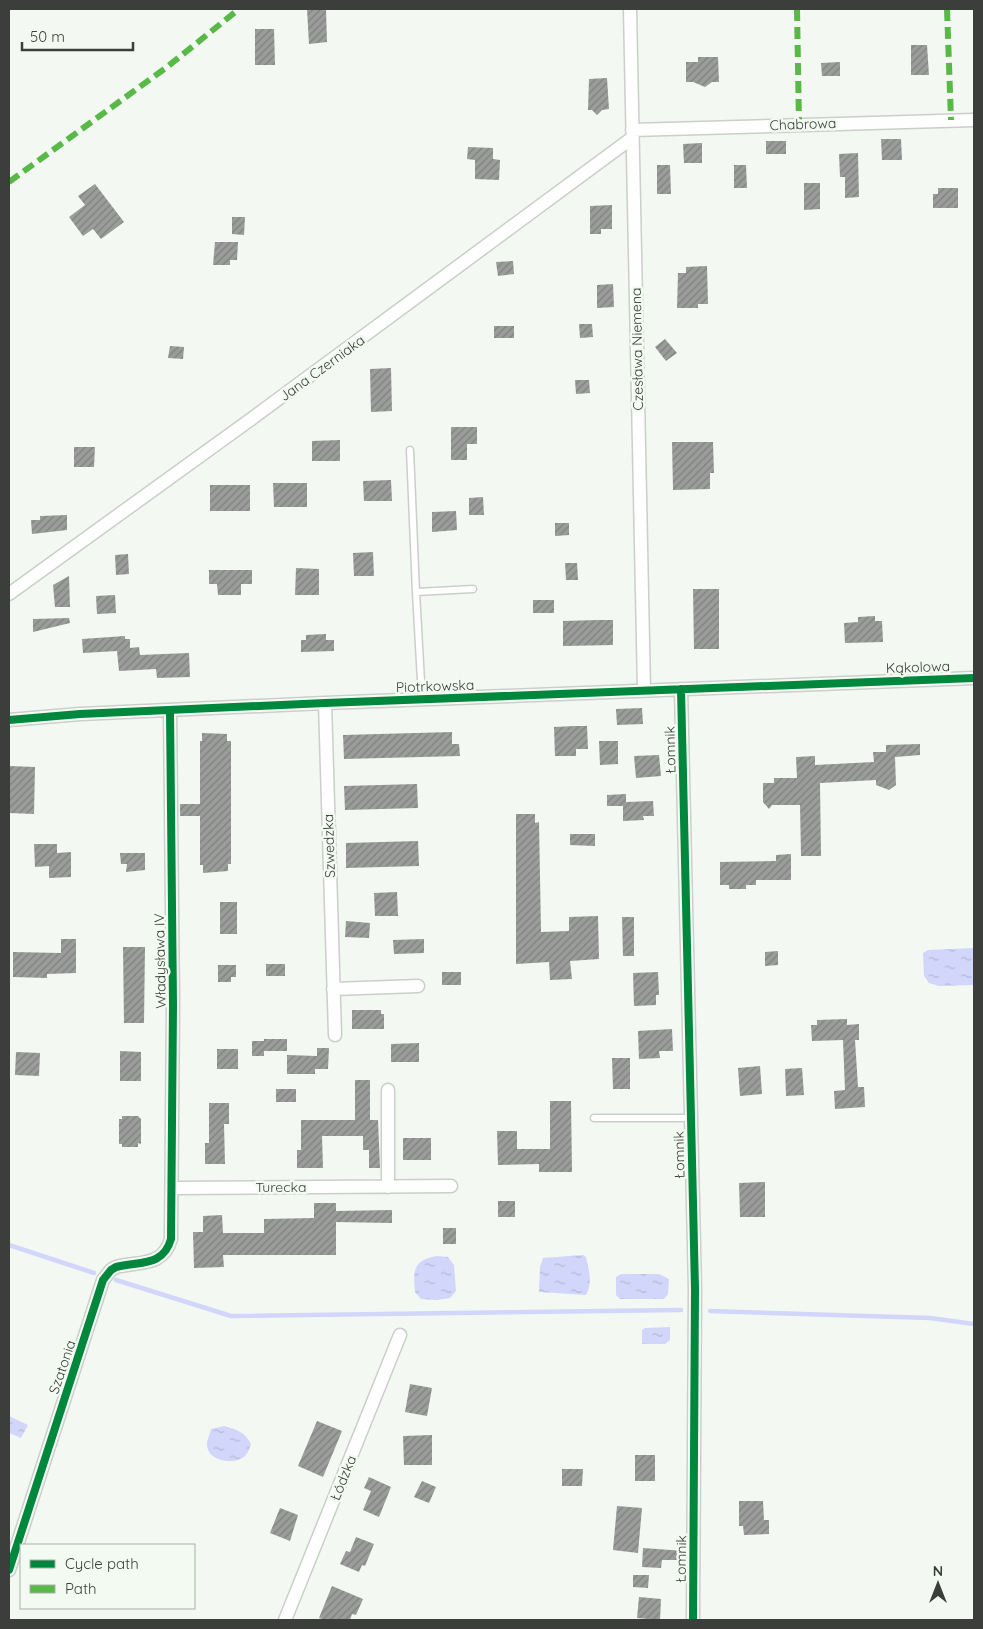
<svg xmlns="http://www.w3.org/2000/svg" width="983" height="1629" font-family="Quicksand,sans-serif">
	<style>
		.water { fill: url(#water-ripples) }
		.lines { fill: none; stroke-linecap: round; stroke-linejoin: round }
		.stream { stroke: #d1d6fa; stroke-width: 4.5 }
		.building { fill: url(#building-hatch) }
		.service-casing { stroke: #cbceca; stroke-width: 9 }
		.minor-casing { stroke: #cbceca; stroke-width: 15 }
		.service { stroke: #fdfefd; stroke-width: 6 }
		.minor { stroke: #fdfefd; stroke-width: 12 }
		.quiet { stroke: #58b947; stroke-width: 6; stroke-dasharray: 12 6; stroke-linecap: butt }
		.cycleway-casing { stroke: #f3faf1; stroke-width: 11 }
		.cycleway { stroke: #00873e; stroke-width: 8 }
		.labels { text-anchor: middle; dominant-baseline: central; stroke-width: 5; stroke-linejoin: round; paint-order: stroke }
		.street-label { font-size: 14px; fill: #3b3e3a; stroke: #f3faf1 }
	</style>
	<defs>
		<pattern id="water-ripples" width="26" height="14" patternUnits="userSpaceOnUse" patternTransform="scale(1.25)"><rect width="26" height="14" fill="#d1d6fa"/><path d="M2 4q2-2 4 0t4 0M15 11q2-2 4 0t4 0" fill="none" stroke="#b4b9d7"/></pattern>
		<pattern id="building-hatch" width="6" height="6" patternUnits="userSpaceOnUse" patternTransform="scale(1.25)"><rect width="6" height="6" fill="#9a9d9a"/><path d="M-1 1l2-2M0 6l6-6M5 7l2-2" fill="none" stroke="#7f817f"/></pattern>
	</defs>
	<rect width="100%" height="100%" fill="#f4f8f3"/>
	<!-- water -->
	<path class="water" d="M974 948V985L939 986 929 983 924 976 923 953 928 950Z
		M583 1255 586 1257C589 1271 593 1282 586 1295L539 1292 540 1267 543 1258Z
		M437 1256 448 1257 454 1265 456 1291 450 1298 437 1300 421 1299 415 1292C413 1270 413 1260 437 1256Z
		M621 1274H659L669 1279 668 1294 664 1299H620L616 1295V1277Z
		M670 1327V1340L665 1344H642V1330L645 1328Z
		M9 1416 28 1425 21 1438 9 1433Z
		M224 1426C236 1429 245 1432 251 1444 250 1448 248 1452 246 1455 236 1466 208 1462 207 1445 207 1440 210 1434 211 1429Z"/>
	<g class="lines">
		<!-- stream -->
		<path class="stream" d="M9 1245 94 1273
			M116 1280 231 1316 681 1310
			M710 1311 930 1318 974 1324"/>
	</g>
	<!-- building -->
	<path class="building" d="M307 9H326L327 42 309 44Z
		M255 29H274L275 65H255Z
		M911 45H927L929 75H911Z
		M698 57H718L719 82H712L705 87 693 82H686V62H698Z
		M840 62V76H822L821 63Z
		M607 78 609 109 602 110 597 115 592 110H588L589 79Z
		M881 139H901L902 160H882Z
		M766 141H786V154H766Z
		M702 143V163H684L683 144Z
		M468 147 493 148V159L500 160 499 180 475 179V160L467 159Z
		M858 153 859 197 845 198V177H840L839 154Z
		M657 165H670L671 194H657Z
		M734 165H746L747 188H734Z
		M804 183H820V209L804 210Z
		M95 184 124 222 101 239 93 229 83 236 69 217 85 205 78 196Z
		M938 188H958V208H933V194H938Z
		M612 205V229H601V234H590V206Z
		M232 217H245L244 235 232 234Z
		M215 242H238L237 260H230V265H213Z
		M513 261 514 274 498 276 496 262Z
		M707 266 708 304H698V308H677L678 273H686V267Z
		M613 284 614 307 597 308V285Z
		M579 324H592L593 337 580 338Z
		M494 326H514V338H494Z
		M665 339 677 353 666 361 655 347Z
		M170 346 184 347 183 359 168 358Z
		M391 368 392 411 371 412 370 369Z
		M575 380H589L590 393 576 394Z
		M451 427H477V444H467V460H451Z
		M340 440V461H312V441Z
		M672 442H713L714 473H710V489L673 490Z
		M74 447H95L94 467H74Z
		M391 480 392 501H364L363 481Z
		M273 483H307V507H274Z
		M210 485H250V511H210Z
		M483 497 484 515H469V498Z
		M456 511 457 530 432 532V512Z
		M67 515V530L32 534 31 520H40V516Z
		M555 523H569V535L555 536Z
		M373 552 374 576H354L353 553Z
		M128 554 129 574 116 575 115 555Z
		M565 563H577L578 580H566Z
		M296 568 319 569V595H295Z
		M209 570H252V584H241V595H218L217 584H209Z
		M69 576 70 607H55L53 585Z
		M693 589H719V649H694Z
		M115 595 116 613 97 614 96 596Z
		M533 600H554V613H533Z
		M875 616V621H882L883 642 845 643 844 623 858 622V617Z
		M69 618 70 623 33 632V619Z
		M598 620H613V645L563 646V621Z
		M326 634V640H334V651L301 652V640H306V635Z
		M125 636V639H130V648L139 647 140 655 189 653 190 677 157 678 156 669 119 671 117 651 83 653 82 639Z
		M642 708 643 724 617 725 616 709Z
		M575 726H587L588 749H576V756H555L554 727Z
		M452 732V744H459L460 756 344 759 343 735Z
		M202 733 227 734V741H231V864H228V871L203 873V865H200V816H180V804H200V741H202Z
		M599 741H618V764L600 765Z
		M920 744V755L895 757 896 785 889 790 876 785V780L820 783 821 856H801L800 805H772L769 809 763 802V783H774V778H797L796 757 815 756V765L874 762 873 752H886V745Z
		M659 755 661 776 636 778 634 756Z
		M9 766 35 767 34 814 9 813Z
		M417 784 418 808 345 810 344 786Z
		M626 794V802L653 801 654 816H643L644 820 623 821V806H607V795Z
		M516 814H535V823L539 822 541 932 569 931V917L598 916 599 959 570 961 572 979 550 980 549 962 516 964Z
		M570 834H595V846L570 845Z
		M418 841 419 866 346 868V843Z
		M34 844H57V853L71 852V877L49 878V866L35 867Z
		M120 853H145V870L126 872 127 864H121Z
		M791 854V880H756V885H746V889H729V885H720V862L776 861V855Z
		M397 892 398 916H375L374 893Z
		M220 902H237V934H220Z
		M622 917H634V956H623Z
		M346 921 370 923 369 938 345 937Z
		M61 939H76V973L47 974V978L13 977V952L61 953Z
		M424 939V953L394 954 393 940Z
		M123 947H145L144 1023H124Z
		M778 951V965L765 966V952Z
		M266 964H285V976H266Z
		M218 965H236V977H231V982H218Z
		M442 972H461V985H442Z
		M658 972 659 995H656V1005L634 1006 633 973Z
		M352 1010H381V1014H384V1029H352Z
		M847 1019V1025L859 1024V1040H855L857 1071 858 1087H864L865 1107 835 1109 834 1091 845 1090 843 1040 812 1041 811 1025H817V1020Z
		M672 1029 673 1051H659L660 1058 639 1059 638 1031Z
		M264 1039H287V1051H264V1056H252V1041H264Z
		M419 1043V1062H391V1044Z
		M317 1048H329L328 1069H315V1074H287V1055L317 1056Z
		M217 1049H238V1069H217Z
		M120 1051 141 1052V1081H120Z
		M16 1052 40 1053 39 1076 15 1075Z
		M612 1058H630V1089H613Z
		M760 1066 762 1094 740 1096 738 1068Z
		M802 1068 804 1095 786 1096 785 1069Z
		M355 1080H370V1120H378L380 1168H369V1150H363V1136H322L323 1168H297V1150H301V1120H355Z
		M276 1089H296V1102H276Z
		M550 1101H571L572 1172H539V1164L498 1165 497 1131H517V1149H550Z
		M209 1103H229V1124H224L225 1164H205V1143H209Z
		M122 1116H138L141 1119V1144L138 1143V1147H122V1144H119V1119H122Z
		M403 1138H431V1160H403Z
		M765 1182V1217H740L739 1183Z
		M498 1201H515V1217H498Z
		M314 1203H336V1211L392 1210V1223L336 1222V1255H223L224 1267 194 1268 193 1232H203V1216L222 1215 223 1233H264V1219L314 1218Z
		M443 1228H456V1244H443Z
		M410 1384 432 1388 427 1416 405 1412Z
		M317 1421 342 1431 323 1477 298 1466Z
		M432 1435V1465H404L403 1436Z
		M635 1455H655V1481H635Z
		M562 1469H583L582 1486H562Z
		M369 1477 391 1487 379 1517 363 1510 371 1491 364 1488Z
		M422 1481 436 1487 429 1503 414 1497Z
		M739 1501H763L764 1520H769V1534L744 1535 743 1526H739Z
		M617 1506 642 1508 638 1553 613 1550Z
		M280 1508 298 1515 290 1541 270 1533Z
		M356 1537 374 1544 365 1566 362 1565 359 1572 340 1564 346 1551 350 1552Z
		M643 1548 685 1551V1560H662L661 1568 642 1567Z
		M633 1575H649L648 1588 633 1587Z
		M332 1586 363 1599 356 1615 352 1614 350 1620H325L319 1618Z
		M639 1597 661 1599 660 1620 637 1618Z"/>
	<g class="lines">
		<defs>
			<path id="service" d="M410 450 416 592
				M422 699 416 592 473 589
				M594 1118H691"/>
			<path id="minor" d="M630 9 644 690
				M632 130 974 120
				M9 594 254 417 632 138
				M681 689 695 1289 693 1620
				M325 703 335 1035
				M9 720 80 714 325 703 974 678
				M333 989 418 986
				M388 1090V1187
				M173 1188 451 1186
				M9 1570 103 1280 111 1270 116 1267C140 1261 163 1267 171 1239L173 1005 170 710
				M285 1620 400 1335"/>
		</defs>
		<!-- service casing -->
		<use href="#service" class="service-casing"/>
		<!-- minor casing -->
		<use href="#minor" class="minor-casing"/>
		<!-- service -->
		<use href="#service" class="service"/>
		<!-- minor -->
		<use href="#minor" class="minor"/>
		<!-- quiet -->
		<path class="quiet" d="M797 9 799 124
			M947 9 951 120
			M9 182 167 67 239 9"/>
		<defs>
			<path id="cycleway" d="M681 689 695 1289 693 1620
				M9 720 80 714 325 703 974 678
				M9 1570 103 1280 111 1270 116 1267C140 1261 163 1267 171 1239L173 1005 170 710"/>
		</defs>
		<!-- cycleway casing -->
		<use href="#cycleway" class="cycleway-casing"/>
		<!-- cycleway -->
		<use href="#cycleway" class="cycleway"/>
	</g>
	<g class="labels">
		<!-- street labels -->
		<g class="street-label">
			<text transform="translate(803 124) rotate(-2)">Chabrowa</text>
			<text transform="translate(637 349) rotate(-91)">Czesława Niemena</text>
			<text transform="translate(322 368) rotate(-36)">Jana Czerniaka</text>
			<text transform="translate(918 667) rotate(-2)">Kąkolowa</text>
			<text transform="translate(435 686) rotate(-2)">Piotrkowska</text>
			<text transform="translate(670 750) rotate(-91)">Łomnik</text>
			<text transform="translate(329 846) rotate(-92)">Szwedzka</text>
			<text transform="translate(160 961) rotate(-91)">Władysława IV</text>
			<text transform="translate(679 1155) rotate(-91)">Łomnik</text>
			<text x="281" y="1187">Turecka</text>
			<text transform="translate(62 1367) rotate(-71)">Szatonia</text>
			<text transform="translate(343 1478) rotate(-68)">Łódzka</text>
			<text transform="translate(681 1559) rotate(-89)">Łomnik</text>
		</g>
	</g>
	<!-- border -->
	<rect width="983" height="1629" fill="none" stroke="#3b3e3a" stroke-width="20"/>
	<!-- legend -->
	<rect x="20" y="1544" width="175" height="65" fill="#f3faf1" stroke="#a9afa8"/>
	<rect x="30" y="1560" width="25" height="8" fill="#00873e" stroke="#a9afa8"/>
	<text x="65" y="1569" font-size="15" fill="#3b3e3a">Cycle path</text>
	<rect x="30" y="1585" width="25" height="8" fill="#58b947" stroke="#a9afa8"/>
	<text x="65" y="1594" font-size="15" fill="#3b3e3a">Path</text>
	<!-- north arrow -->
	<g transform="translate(938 1584)" stroke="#f3faf1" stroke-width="4" paint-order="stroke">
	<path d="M0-4L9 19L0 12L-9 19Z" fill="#3b3e3a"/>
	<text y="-8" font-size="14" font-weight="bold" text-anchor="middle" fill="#3b3e3a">N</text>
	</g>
	<!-- scale -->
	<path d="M22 42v8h111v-8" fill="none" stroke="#3b3e3a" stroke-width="2.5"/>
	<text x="30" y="42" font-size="15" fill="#3b3e3a" stroke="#f3faf1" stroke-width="4" paint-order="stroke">50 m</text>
</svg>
